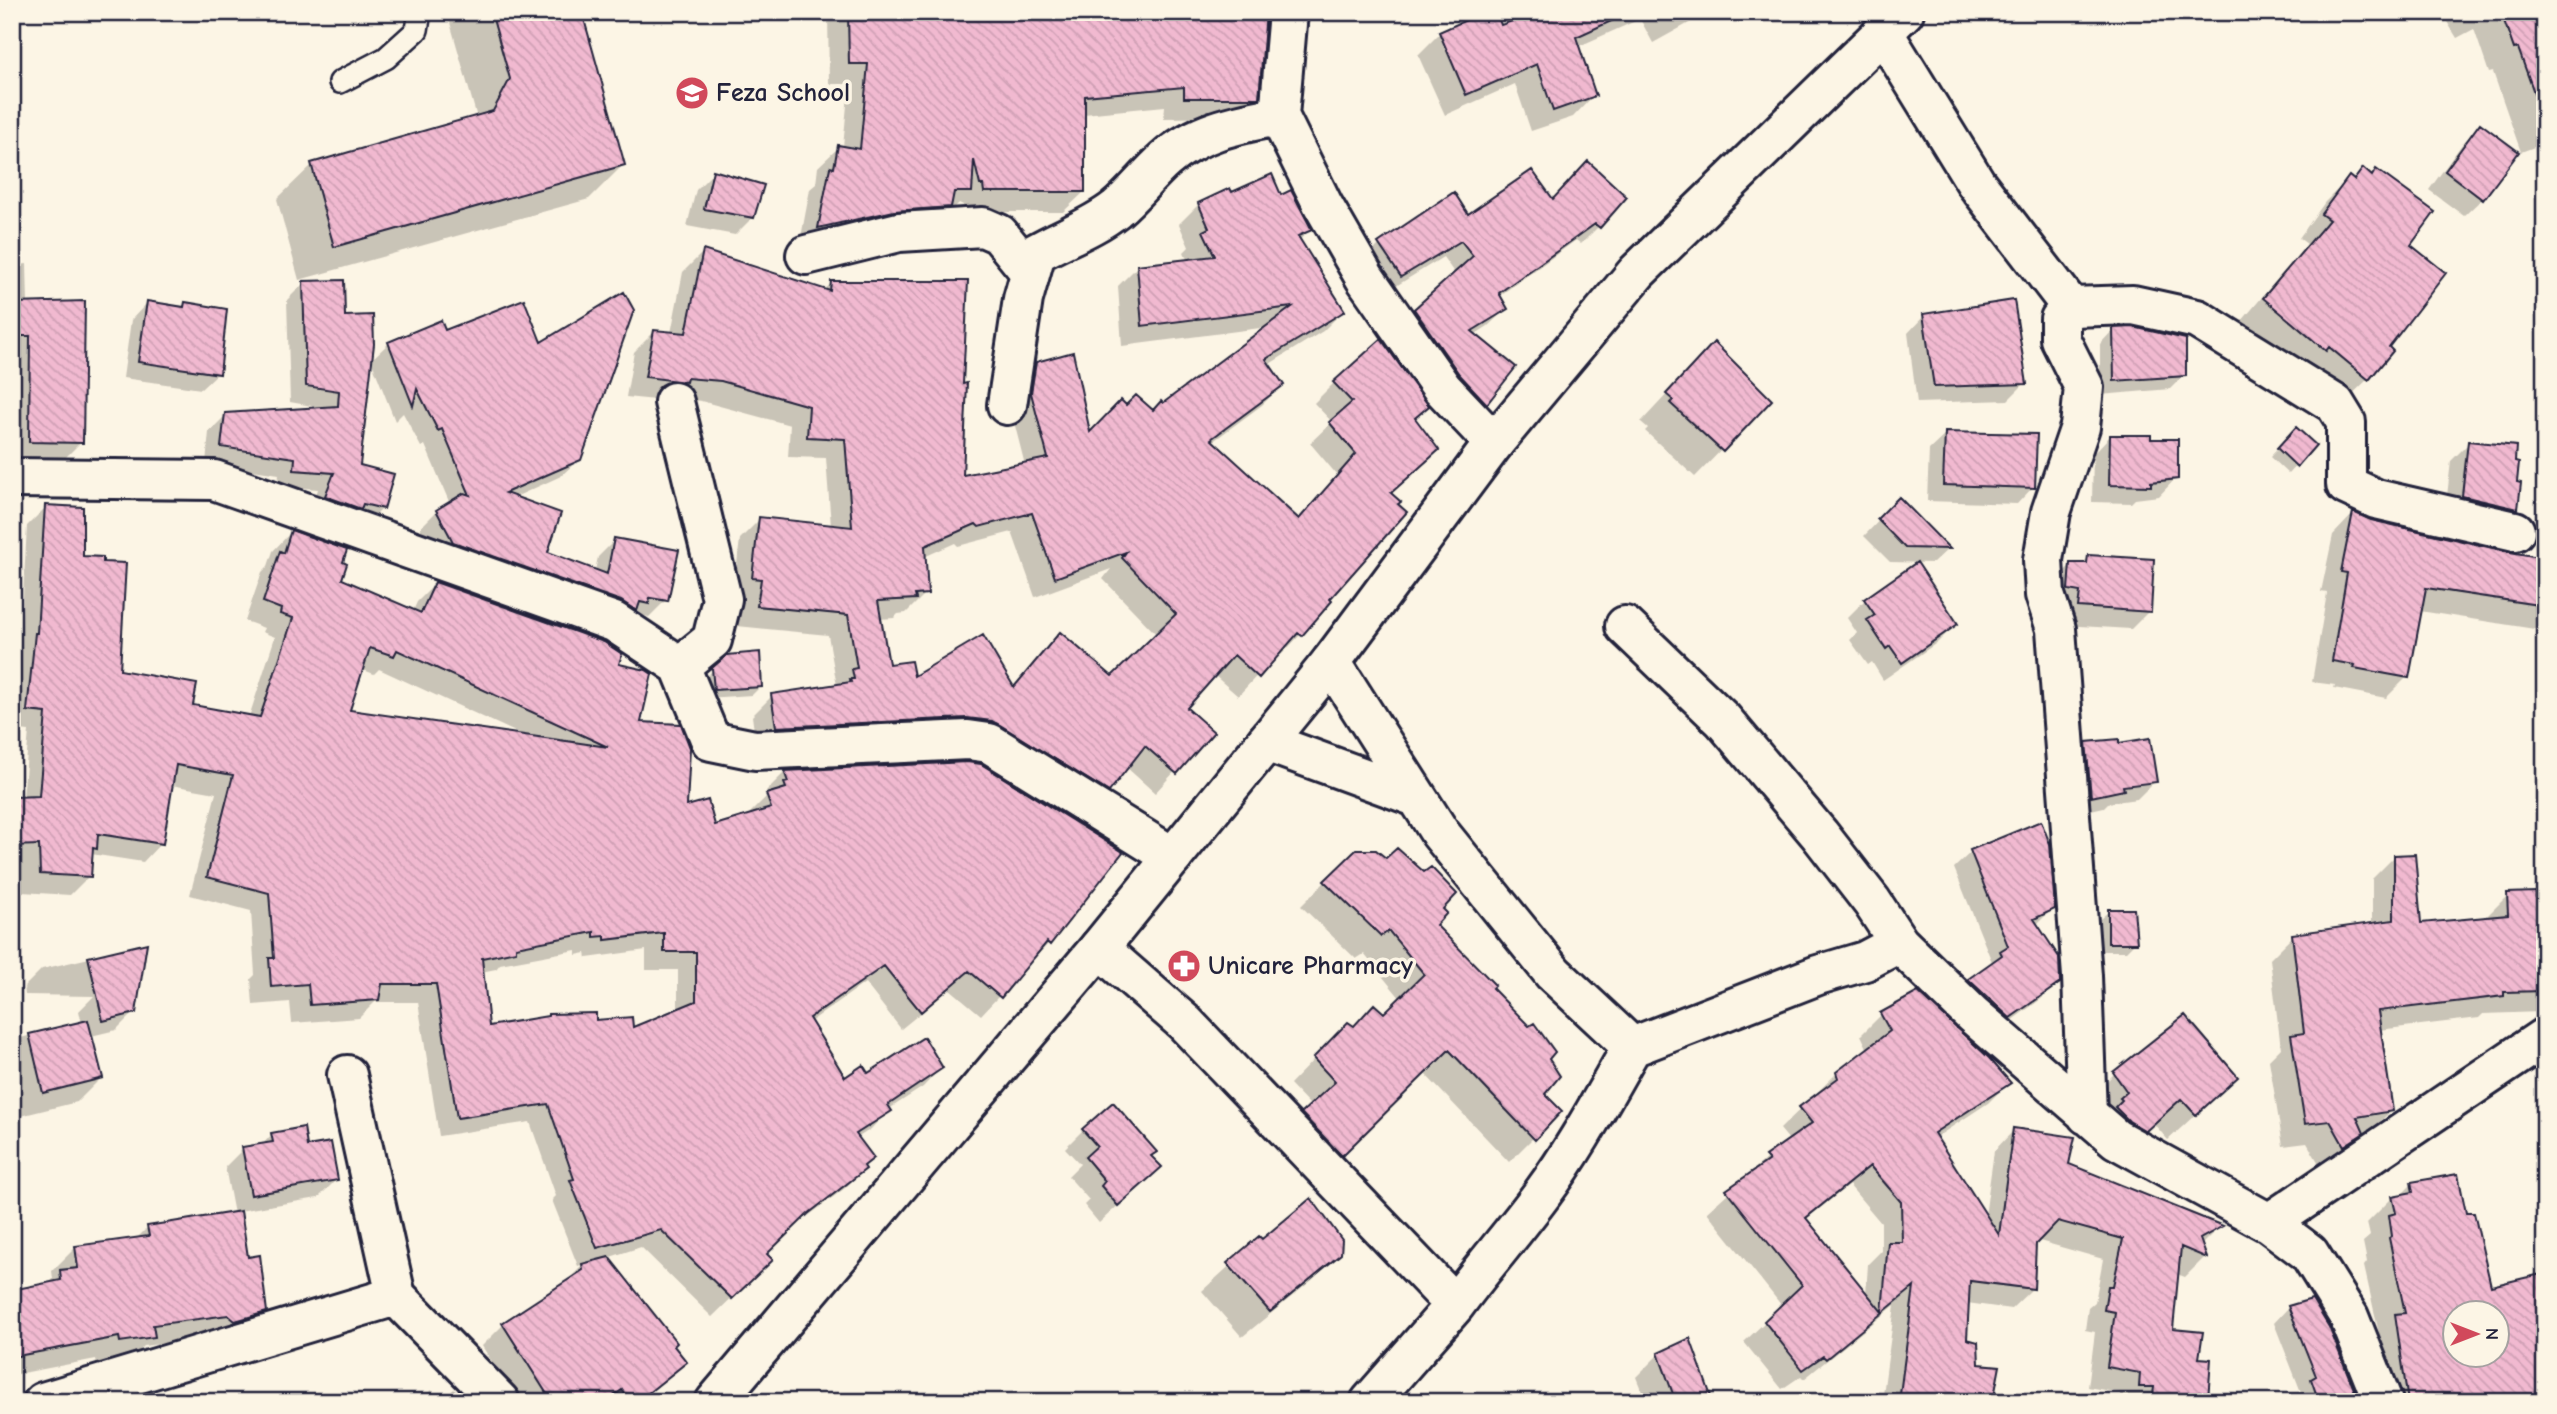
<svg xmlns="http://www.w3.org/2000/svg" width="2557" height="1414" font-family="'Comic Neue',sans-serif">
	<style>
		.shadow { fill: #0003; fill-rule: evenodd }
		.building { fill: url(#building-back-hatch); stroke: #22223b; stroke-width: 2; fill-rule: evenodd }
		.lines { fill: none; stroke-linecap: round; stroke-linejoin: round }
		.lane-casing { stroke: #22223b; stroke-width: 26 }
		.street-casing { stroke: #22223b; stroke-width: 44 }
		.secondary-casing { stroke: #22223b; stroke-width: 44 }
		.lane { stroke: #fcf5e5; stroke-width: 21 }
		.street { stroke: #fcf5e5; stroke-width: 38 }
		.secondary { stroke: #fcf5e5; stroke-width: 38 }
		.labels { text-anchor: middle; dominant-baseline: central; stroke-width: 7; stroke-linejoin: round; paint-order: stroke }
		.poi-label { font-size: 26px; font-weight: bold; fill: #22223b; stroke: #fcf5e5; text-anchor: start }
	</style>
	<defs>
		<pattern id="building-back-hatch" width="6" height="6" patternUnits="userSpaceOnUse" patternTransform="scale(1.75)"><rect width="6" height="6" fill="#f1b9d0"/><path d="M-1 5l2 2M0 0l6 6M5-1l2 2" fill="none" stroke="#ce9fb4"/></pattern>
	</defs>
	<rect width="100%" height="100%" fill="#fcf5e5"/>
	<filter id="ink" filterUnits="userSpaceOnUse"><feTurbulence type="fractalNoise" baseFrequency=".0143" numOctaves="2"/><feDisplacementMap in="SourceGraphic" scale="14" xChannelSelector="R" yChannelSelector="G"/><feConvolveMatrix kernelMatrix="1 2 1 2 8 2 1 2 1" color-interpolation-filters="sRGB"/></filter>
	<g filter="url(#ink)">
		<!-- shadow -->
		<path class="shadow" d="M447 12H580L623 165 589 199 299 280 277 199 312 165 474 119 476 114Z
			M828 12H1264L1257 97 1236 117 1164 118 1165 106 1084 114V192L1063 212H964L963 205 959 203 950 212 799 248 810 189 816 184 818 167 839 147H843L849 84H829Z
			M1544 12H1709L1653 43 1640 19 1577 47 1594 95 1573 117 1531 131 1515 84 1445 115 1418 55 1440 33 1500 27Z
			M2441 12H2545V143L2521 152 2493 72 2489 73 2474 29 2457 38Z
			M2480 126 2482 199 2464 216 2429 190 2463 143Z
			M2363 171 2371 177 2377 171 2408 246 2386 347 2368 379 2344 402 2301 373 2241 322 2307 244 2299 238 2325 202 2349 178 2352 181Z
			M714 172 753 217 735 235 687 226 696 190Z
			M1570 181 1598 227 1581 244 1576 240 1499 296 1506 309 1488 326 1474 335 1486 403 1469 420 1397 328 1455 274 1443 257 1383 294 1362 262 1380 244 1468 216 1552 201Z
			M1232 195 1280 198 1310 229 1299 241 1343 311 1323 331 1268 365 1282 385 1262 405 1212 442 1297 520 1337 475 1310 443 1332 422 1314 403 1334 383 1413 419 1389 494 1327 599 1301 634 1281 655 1278 653 1238 696 1214 675 1184 708 1211 732 1155 793 1126 767 1088 811 972 741 756 746 752 716 772 696 837 686 828 635 737 626 742 599 733 598 740 539 760 519 831 526 826 458 788 457 790 425 701 401 668 397 665 401 626 397 634 352 654 332 671 333 683 272 703 252 824 290 832 283 962 387 961 477 1025 465 1012 414 1016 383 1037 363 1089 436 1126 408 1152 412 1268 327 1122 346 1118 286 1138 266 1188 261 1184 252 1189 247 1179 224 1199 204ZM1012 532 1035 597 1111 569 1103 579 1157 635 1112 678 1060 634 1012 688 912 679 888 666 879 619 894 618 898 614 906 613 926 593 924 557 955 543 958 546Z
			M27 264 28 304 81 442 61 462 12 461V266Z
			M304 283 343 318 359 467 383 508 366 525 310 513 318 489 278 486 279 474 206 463 209 432 226 415 323 408 290 402 287 300Z
			M147 303 181 308 185 304 218 373 201 389 123 378 131 320Z
			M1924 316 2025 383 2008 400 1917 403 1908 333Z
			M2114 329 2184 375 2170 389 2100 395V344Z
			M444 333 579 459 561 476 513 498 545 553 595 571 598 557 615 540 666 600 649 617 436 559 420 528 437 511 450 504 425 445 421 447 403 413 395 421 371 360 389 343Z
			M1714 344 1770 400 1695 477 1645 431 1648 428 1641 422Z
			M1946 434 2033 487 2017 504 1927 501 1929 450Z
			M2110 436 2149 441 2176 478 2159 496 2135 499 2131 503 2092 502 2093 454Z
			M2288 438 2296 465 2288 474 2270 457Z
			M2469 443 2516 508 2499 526 2445 514 2451 461Z
			M1899 500 1948 549 1933 563 1890 562 1864 536Z
			M46 507 81 557 118 672 191 707 249 717 275 637 262 632 264 628 245 621 262 572 268 566 273 551 291 532 341 563 340 580 413 611 417 602 435 584 617 666 639 724 685 808 714 827 749 817V814L768 795 766 791 785 772 967 764 1049 943 981 1015 950 989 901 1029 865 983 810 1022 845 1079 941 1068 923 1087 889 1109 871 1129 857 1138 864 1169 845 1188 787 1232 765 1254 752 1278 712 1317 641 1247 607 1258 675 1343 672 1346 685 1362 640 1402H517L482 1346 503 1325 561 1287 584 1264 578 1266 552 1200 556 1196 530 1122 439 1136 418 1002H375L359 1018 292 1023 290 1002 253 1005 251 979 255 975 251 911 190 895 216 793 171 785 161 843 143 862 91 854 89 876 70 895 22 892 21 863 12 864V799L23 798 29 731 12 729V697L17 654 20 651 27 526ZM361 669 374 674 379 669 524 736 347 711ZM576 950V955L586 953 587 958 646 950V970H678V1010L631 1030 594 1022 488 1028 481 972 496 969 500 964Z
			M2353 514 2371 522 2545 560V626L2541 630 2420 611 2407 677 2386 698 2334 688 2335 685 2312 682 2327 593 2321 592 2333 535Z
			M2089 557 2149 611 2131 629 2062 625 2053 582 2071 565H2081Z
			M1865 600 1956 624 1938 642 1883 680 1872 662 1868 665 1850 640 1857 633 1847 618Z
			M714 669 760 687 752 695 706 698 705 678Z
			M2087 744 2118 745 2155 781 2137 799 2108 803 2104 807 2073 814 2069 762Z
			M1356 851 1441 908 1433 925 1489 988 1546 1059 1543 1094 1560 1111 1509 1162 1424 1073 1317 1178 1279 1138 1311 1106 1290 1084 1324 1049 1353 1027 1384 1015 1401 999 1364 954 1356 959 1301 906Z
			M1971 852 2053 908 2036 925 2059 982 2041 999 1993 1034 1952 997 1992 962 1954 868Z
			M2395 856 2420 925 2484 919 2508 895 2545 899V1009L2542 1012 2483 1014 2479 1018 2379 1030 2391 1111 2368 1133 2359 1135 2339 1155 2321 1167 2307 1143 2283 1146 2269 1060 2281 1048 2270 959 2293 936 2372 925V879Z
			M2109 911 2135 942 2126 951H2100V919Z
			M145 945 134 1012 116 1030 91 1036 101 1078 77 1102 12 1118V1040L82 1023 79 1011 94 996 25 995 24 987 42 969Z
			M1881 1015 2008 1083 1988 1103 1935 1138 1985 1216 1994 1151 2014 1130 2067 1166 2220 1226 2200 1246 2205 1257 2185 1277 2177 1274 2171 1331 2197 1360 2206 1400 2204 1402H2120V1393L2088 1387 2095 1332 2085 1330 2088 1308 2095 1302 2103 1259 2036 1240 2034 1243 2032 1289 2011 1309 1967 1303 1965 1341 1992 1402H1882L1895 1305 1804 1379 1801 1376 1782 1389 1744 1342 1782 1306 1707 1212 1767 1158 1790 1141 1780 1129 1837 1073 1868 1050 1861 1035ZM1849 1185 1881 1223V1251L1868 1264 1866 1294 1805 1220Z
			M2115 1073 2236 1077 2168 1140 2154 1124 2118 1156 2088 1100Z
			M1083 1130 1150 1157 1160 1167 1099 1223 1084 1205 1089 1200 1068 1176 1080 1164 1065 1148Z
			M272 1134 306 1148 336 1180 318 1198 239 1211 247 1259 258 1257 267 1309 243 1333 144 1346 130 1360 97 1365 96 1359 12 1375V1291L48 1285 53 1279 52 1271 75 1248 135 1240 148 1227 234 1214 225 1167 243 1149 261 1146Z
			M2412 1184 2465 1215 2490 1288 2545 1402H2379L2369 1342 2379 1333 2364 1266 2367 1262 2363 1242 2370 1236 2367 1223 2392 1198 2400 1196ZM2456 1312H2498V1354H2456Z
			M1259 1239 1261 1242 1340 1253 1312 1280 1242 1337 1202 1291Z
			M2289 1307 2357 1402H2298L2296 1397 2301 1392 2274 1323Z
			M1659 1354 1711 1402H1646L1636 1377Z
			M454 1389 467 1402H419L431 1390 442 1400Z"/>
		<!-- building -->
		<path class="building" d="M491 12H582L625 165 334 247 311 163 493 111 510 79Z
			M848 12H1266L1259 98H1184V87L1085 96V192H984L983 185H980L974 160 972 192H954L951 207 894 211 818 228 830 167 834 168 838 145 860 149 868 64H849Z
			M1484 12H1496L1501 25 1538 12H1631L1576 37 1596 96 1553 111 1537 64 1466 95 1439 32Z
			M2501 12H2545V112H2541L2518 48 2514 49Z
			M2480 123 2519 152 2483 200 2445 171Z
			M1588 161 1627 197 1600 228 1595 224 1499 293 1508 309 1472 331 1516 367 1487 404 1459 374 1414 309 1473 256 1461 241 1401 277 1378 243 1454 192 1468 214 1532 170 1553 199Z
			M2363 168 2372 176 2376 169 2435 212 2411 245 2446 273 2389 347 2393 351 2369 380 2329 347 2326 351 2263 298 2329 220 2321 214 2349 176 2354 180Z
			M713 170 764 185 754 218 704 209Z
			M1272 174 1281 195 1291 190 1312 230 1298 236 1345 311 1266 359 1284 385 1211 439 1299 519 1356 454 1329 422 1352 402 1333 382 1381 339 1429 406 1415 418 1439 450 1391 493 1401 502 1398 504 1407 512 1330 599 1332 601 1302 636 1298 633 1259 678 1234 655 1187 708 1214 732 1177 774 1145 746 1109 792 992 721 967 718 776 727 771 694 851 682 850 679H854L852 669 857 668 848 615 757 606 761 579 752 578 759 517 852 527 845 439 807 437 809 406 721 381 687 378 686 382 645 377 654 330 686 333 703 250 830 291 831 281H968L963 384 967 383 963 475 1048 458 1031 393 1036 362 1073 352 1090 432 1121 400 1126 405 1136 395 1153 410 1161 401 1163 403 1292 307 1142 326 1137 265 1215 256 1203 231 1209 228 1198 203 1230 188 1232 192ZM1032 513 1055 578 1126 552 1122 558 1176 614 1112 676 1060 632 1014 687 983 635 914 676 911 661 889 664 878 601 916 599 915 595 928 594 925 546 976 524 979 527Z
			M344 280 345 316 373 315 374 344 360 465 394 474 384 509 363 504 361 509 325 496 334 473 294 470 295 458 221 447 225 413 338 406 339 391 306 386 303 281Z
			M624 292 634 310 581 460 505 493 561 513 548 552 607 574 614 538 679 550 668 601 650 598 649 604 640 602 637 611 621 601 453 542 436 510 464 493 470 495 442 429 438 431 417 389 413 406 388 342 441 320 445 330 524 299 541 342Z
			M2014 300 2027 384 1934 387 1923 314Z
			M85 301 83 443 29 442 30 336H16L14 303Z
			M147 301 184 307 185 302 227 309 220 374 138 362Z
			M2133 327 2186 339V376L2114 381 2113 328Z
			M1714 342 1772 400 1723 452 1670 403 1673 400 1666 394Z
			M2296 427 2316 445 2297 467 2277 448Z
			M1945 432 2037 434 2035 488 1943 485Z
			M2110 435H2151V439H2178V479L2151 482V486L2109 485Z
			M2468 441 2516 446 2515 461 2519 462 2517 482 2521 483 2518 509 2462 496Z
			M1899 497 1950 549 1905 548 1877 519Z
			M45 505 83 507V556L103 557V562L126 563 120 670 197 684 193 705 260 717 293 618 280 614 281 609 263 602 280 551 284 553 291 530 347 550 343 562 347 564 342 579 421 613 435 582 604 642 622 654 619 664 646 670 652 674 641 722 681 724 690 748 687 806 708 800 715 825 771 808 766 794 786 788 784 783 788 782 784 771 967 762 981 764 1123 852 1050 945 1047 942 1001 998 969 971 921 1012 884 966 809 1018 845 1077 863 1065 868 1073 924 1037 943 1068 888 1105 892 1111 856 1134 874 1158 864 1166 866 1169 808 1214 767 1254 773 1260 732 1299 661 1230 597 1248 570 1180 574 1179 548 1104 457 1118 436 984H382L379 1000 310 1005 308 984 271 987 269 958H274L269 893 207 877 233 775 176 765 163 844 98 834 97 849 93 848 91 877 40 874 39 845 12 846V797L39 796 46 713 27 711 35 633H37ZM370 648 394 656 397 650 608 747 350 710ZM594 932V937L605 936V940L664 933V952H696V1001L633 1027 632 1017 596 1020V1013L548 1014V1016L489 1026 482 958 516 951V947Z
			M2353 512 2371 520 2510 552 2545 558V606L2426 588 2409 678 2354 668 2355 665 2332 661 2347 573 2341 572Z
			M2088 555 2154 559 2151 612 2078 607 2080 592 2068 590 2070 563H2087Z
			M1917 562 1958 624 1902 663 1890 646 1886 649 1867 620 1875 615 1864 599Z
			M760 652 762 687 714 690 712 668 727 655Z
			M2150 738 2157 782 2123 786 2124 790 2091 797 2086 742 2119 739V743Z
			M2041 821 2050 844 2055 909 2034 919 2059 957 2060 983 2010 1018 1968 979 2002 955 2000 951 2008 946 1970 850Z
			M1397 848 1424 872 1431 867 1457 894 1443 909 1447 913 1436 925 1495 985 1492 988 1529 1026 1534 1023 1555 1052 1549 1059 1560 1076 1545 1094 1562 1111 1535 1140 1449 1050 1342 1156 1301 1113 1335 1082 1313 1058 1348 1022 1354 1026 1374 1004 1384 1013 1424 974 1389 931 1381 936 1324 881 1356 850H1376L1386 858Z
			M2415 854 2421 923 2508 915 2507 893 2536 892V897H2545V991L2504 992V996L2378 1011 2393 1111 2357 1117 2364 1133 2344 1146 2330 1121 2305 1124 2291 1035 2304 1033 2292 934 2394 920V855Z
			M2108 909H2134L2137 943H2108Z
			M147 943 136 1013 103 1021 88 957Z
			M1918 992 1989 1058 2011 1083 1934 1133 1999 1235 2013 1128 2075 1137 2069 1164 2223 1226 2200 1239 2207 1258 2181 1247 2173 1329 2203 1332 2199 1358 2211 1359 2208 1400 2153 1395 2154 1387H2139L2140 1373 2107 1367 2115 1312 2104 1310 2108 1286H2113L2123 1239 2058 1221 2036 1244 2034 1289 1970 1281 1967 1339 1978 1342 1979 1364 2000 1366 1993 1402H1899L1914 1287 1826 1359 1823 1356 1803 1370 1764 1321 1802 1285 1726 1190 1769 1160 1765 1156 1812 1123 1799 1107 1838 1078 1836 1072 1890 1031 1880 1013ZM1870 1166 1901 1202 1902 1242H1888L1882 1312 1806 1218Z
			M2185 1015 2238 1077 2196 1115 2181 1099 2146 1131 2129 1121 2115 1107 2122 1100 2120 1098 2127 1092 2113 1072Z
			M88 1020 103 1078 43 1093 29 1034Z
			M1113 1102 1157 1152 1151 1156 1162 1167 1118 1206 1101 1186 1105 1181 1085 1157 1097 1146 1082 1129Z
			M304 1127 307 1146 331 1142 338 1180 251 1195 242 1147 273 1142 271 1133Z
			M2458 1174 2466 1213H2474L2491 1286 2545 1273V1402H2408L2395 1314 2405 1313 2389 1238 2392 1236 2389 1215 2396 1213 2392 1196 2413 1192 2411 1182ZM2455 1312H2497V1354H2455Z
			M1311 1198 1342 1240 1341 1254 1270 1312 1227 1263 1259 1236 1262 1239Z
			M241 1211 248 1257 260 1255 267 1312 235 1321 228 1315 153 1325 155 1337 120 1342 119 1337 12 1357V1290L61 1280 60 1270 78 1268 75 1246 149 1236 147 1226Z
			M609 1257 677 1343 674 1346 687 1362 637 1402H631L622 1390 605 1402H552L502 1323 583 1270 582 1264Z
			M2312 1299 2329 1327 2359 1402H2319L2311 1379 2316 1376 2288 1306Z
			M1690 1338 1713 1402H1676L1658 1353Z"/>
		<g class="lines">
			<defs>
				<path id="lane" d="M340 82 386 58 417 30 420 12"/>
				<path id="street" d="M1288 12 1279 116 1323 205 1365 278 1442 388 1494 443
					M1883 32 1976 183 2071 307
					M806 255 899 232 983 227 999 234 1029 271
					M674 402 722 599 712 640 680 666
					M1007 405 1023 299 1036 253C1062 238 1092 228 1116 209 1134 194 1148 175 1165 160 1197 131 1238 124 1279 116
					M12 478 214 480 614 622 680 666 711 741 755 750 968 740 989 743 1173 857
					M1625 626 1723 720 1820 835 1872 902 1899 943
					M1331 662 1440 833 1553 973 1632 1047 1818 975 1865 961 1899 943 1972 1014 2116 1139 2269 1223
					M1266 742 1416 797
					M1099 948 1185 1023 1455 1305 1370 1402
					M347 1075 396 1296
					M2087 1115 2082 976 2056 629 2045 595 2043 560 2051 512 2080 427 2084 387 2060 339V319L2071 307 2133 305 2197 319 2335 404 2346 422V485L2376 499 2515 531
					M1455 1305C1483 1267 1514 1232 1542 1194 1576 1148 1603 1097 1632 1047
					M43 1402 396 1296 500 1402
					M2383 1402 2349 1317 2309 1253 2269 1223 2545 1037"/>
				<path id="secondary" d="M715 1402 1099 948 1331 662 1494 443 1637 272 1904 12"/>
			</defs>
			<!-- lane casing -->
			<use href="#lane" class="lane-casing"/>
			<!-- street casing -->
			<use href="#street" class="street-casing"/>
			<!-- secondary casing -->
			<use href="#secondary" class="secondary-casing"/>
			<!-- lane -->
			<use href="#lane" class="lane"/>
			<!-- street -->
			<use href="#street" class="street"/>
			<!-- secondary -->
			<use href="#secondary" class="secondary"/>
		</g>
	</g>
	<!-- icons -->
	<defs>
		<symbol id="school-disc" viewBox="-11 -11 22 22"><circle r="9.5" fill="#d1495b" stroke="#fcf5e5"/><path d="M0-5L7-2L0 1L-7-2ZM-4 1L0 2.5L4 1V4Q0 6-4 4Z" fill="#fff"/></symbol>
		<symbol id="pharmacy-disc" viewBox="-11 -11 22 22"><circle r="9.5" fill="#d1495b" stroke="#fcf5e5"/><path d="M-2-6h4v4h4v4h-4v4h-4v-4h-4v-4h4Z" fill="#fff"/></symbol>
	</defs>
	<g fill-rule="evenodd">
		<use href="#school-disc" x="673" y="74" width="38" height="38"/>
		<use href="#pharmacy-disc" x="1165" y="947" width="38" height="38"/>
	</g>
	<g class="labels">
		<!-- poi labels -->
		<g class="poi-label">
			<text x="716" y="93">Feza School</text>
			<text x="1208" y="966">Unicare Pharmacy</text>
		</g>
	</g>
	<!-- margin -->
	<rect width="2557" height="1414" fill="none" stroke="#fcf5e5" stroke-width="42"/>
	<rect x="21" y="21" width="2515" height="1372" fill="none" stroke="#22223b" stroke-width="2.5" filter="url(#ink)"/>
	<!-- north arrow -->
	<g transform="translate(2476 1334) rotate(90)"><circle r="33" fill="#fcf5e5" stroke="#a5a1a1" stroke-width="2"/>
	<path d="M0-5L12 26L0 18L-12 26Z" fill="#d1495b"/>
	<text y="-10" font-size="19" font-weight="bold" text-anchor="middle" fill="#22223b">N</text>
	</g>
</svg>
